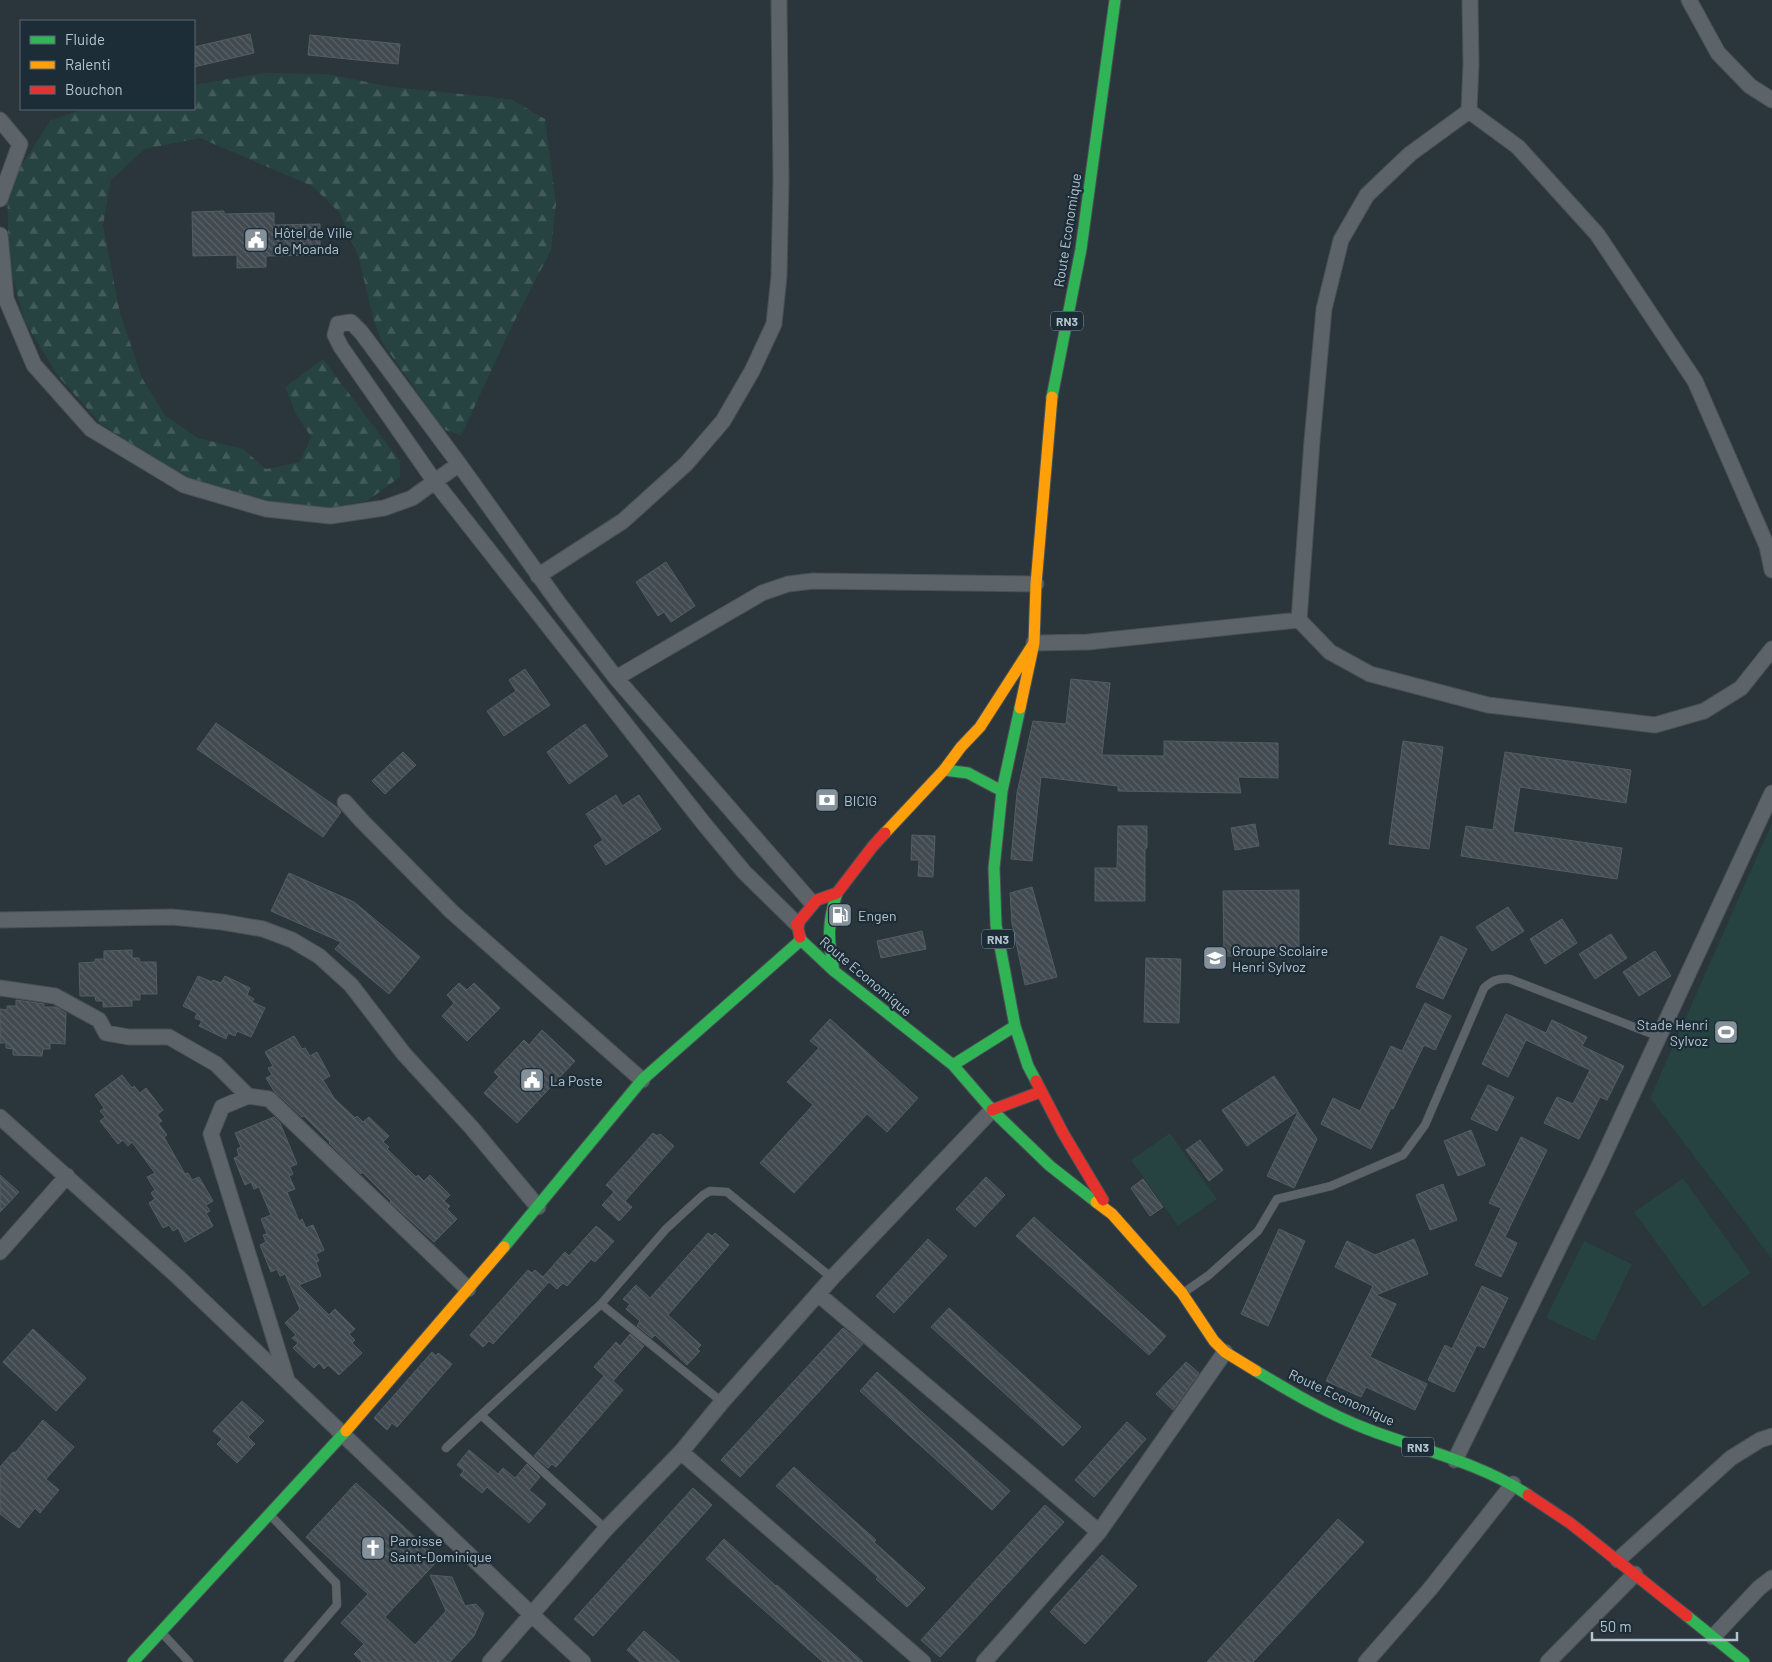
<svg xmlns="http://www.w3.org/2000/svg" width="1772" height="1662" font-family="Barlow,sans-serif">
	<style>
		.grass { fill: #264241 }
		.forest { fill: url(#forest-firs) }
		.building { fill: url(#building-back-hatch); stroke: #535d63 }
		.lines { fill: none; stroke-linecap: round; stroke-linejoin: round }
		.lane-casing { stroke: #495156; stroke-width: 9 }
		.street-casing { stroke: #495156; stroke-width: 17 }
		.fast-casing { stroke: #495156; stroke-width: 13 }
		.slow-casing { stroke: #495156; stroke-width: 13 }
		.jam-casing { stroke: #495156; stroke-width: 13 }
		.lane { stroke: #5c6369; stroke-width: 8 }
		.street { stroke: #5c6369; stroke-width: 15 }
		.fast { stroke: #30b455; stroke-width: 11 }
		.slow { stroke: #ff9f0a; stroke-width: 11 }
		.jam { stroke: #e5322d; stroke-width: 11 }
		.labels { text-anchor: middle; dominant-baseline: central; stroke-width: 4.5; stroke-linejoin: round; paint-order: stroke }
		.shield { fill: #1d2d38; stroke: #8796a0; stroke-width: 1 }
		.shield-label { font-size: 12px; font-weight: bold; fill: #b5c3cd }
		.street-label { font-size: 14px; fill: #b5c3cd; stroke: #1d2d38 }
		.poi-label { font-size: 14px; fill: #b5c3cd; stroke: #1d2d38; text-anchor: start }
	</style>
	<defs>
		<pattern id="forest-firs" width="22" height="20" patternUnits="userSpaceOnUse" patternTransform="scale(1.25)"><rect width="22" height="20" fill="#264241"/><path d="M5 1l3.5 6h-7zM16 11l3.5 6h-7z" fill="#435c5b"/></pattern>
		<pattern id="building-back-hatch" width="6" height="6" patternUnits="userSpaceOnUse" patternTransform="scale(1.25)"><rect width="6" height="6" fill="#414a50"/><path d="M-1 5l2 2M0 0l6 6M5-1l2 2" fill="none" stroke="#5a6268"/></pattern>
	</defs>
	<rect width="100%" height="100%" fill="#2a353c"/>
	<!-- grass -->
	<path class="grass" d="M1772 823V1259L1650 1098Z
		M1170 1133 1217 1199 1178 1226 1131 1160Z
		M1683 1178 1751 1273 1703 1307 1634 1212Z
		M1584 1241 1632 1264 1595 1341 1546 1318Z"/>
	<!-- forest -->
	<path class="forest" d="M264 73 327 74 392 87 511 99 545 119 556 204 551 250 511 328 461 436 443 429 382 342 373 318 359 258 339 212 312 186 200 138 145 149 111 180 103 225 120 313 142 378 165 415 198 438 243 449 266 469 300 462 311 437 296 414 285 387 323 359 400 461V477L367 501 329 508 294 510 217 492 165 466 101 424 58 376 25 322 9 264 7 188 50 121 83 109H194V85Z"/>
	<!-- building -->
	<path class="building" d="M250 34 254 53 194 67V47Z
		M310 35 400 44 398 64 308 55Z
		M224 211V214L274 213V225L320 224V255L266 256V267L237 268V255L193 256 192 212Z
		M666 562 695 606 671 622 664 612 658 616 636 582Z
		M525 669 550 705 504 736 487 711 516 691 509 680Z
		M1071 679 1110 683 1102 755 1164 756V741L1278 743V778L1238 777 1241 793 1118 791V786L1041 777 1032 861 1011 859 1017 793 1033 721 1066 724Z
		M216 723 338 808 341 812 323 837 197 749Z
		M585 724 608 756 569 784 547 752Z
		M1403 741 1443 747 1429 849 1389 844Z
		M403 752 416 765 385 794 372 781Z
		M1505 752 1631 770 1626 803 1520 787 1513 832 1622 848 1617 879 1461 856 1466 826 1493 830Z
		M616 795 622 806 639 795 661 829 606 865 594 846 603 840 586 814Z
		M1255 824 1259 846 1235 850 1231 828Z
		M1118 826H1147V848H1145V901H1095V868H1117Z
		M912 835 935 836 933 877 918 876 919 860H911Z
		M289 873 354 902 420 957 389 994 335 949 341 942 271 911Z
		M1032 887 1057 977 1025 985 1012 923 1010 893Z
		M1299 890V956H1224L1223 891Z
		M1508 907 1524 931 1492 951 1476 927Z
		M1562 919 1577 943 1545 964 1530 939Z
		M922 931 926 949 881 958 877 941Z
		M1611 934 1627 958 1595 979 1579 954Z
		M1441 936 1467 949 1443 999 1416 987Z
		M132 950V958H139L140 962H156L157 994H140V1000H132V1006L103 1007V1001H96L95 996H80L79 963 95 962V959H104V951Z
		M1655 951 1671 976 1639 996 1623 972Z
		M1146 958 1181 959 1179 1023 1144 1022Z
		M198 976 212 982 213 980 221 983 225 976 250 988 247 995 254 999 252 1002 265 1008 251 1037 237 1031 235 1036 228 1033 226 1039 199 1026 202 1021 195 1018 197 1013 183 1006Z
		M459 983 467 990 474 983 500 1008 467 1041 442 1016 454 1003 447 995Z
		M16 1000 44 1004V1007H56L66 1013 65 1044 50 1043V1049H43L42 1056 13 1055V1049L6 1048V1043H0V1009L7 1010V1006H16Z
		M1425 1003 1451 1016 1435 1050 1424 1045 1393 1109 1391 1108 1371 1149 1321 1124 1333 1098 1360 1111 1391 1046 1402 1051Z
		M1506 1014 1546 1033 1552 1020 1587 1037 1582 1046 1624 1066 1607 1100 1600 1097 1579 1139 1544 1123 1557 1097 1573 1104 1590 1070 1526 1040 1508 1077 1482 1064Z
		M830 1019 918 1098 887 1132 867 1114 794 1193 760 1163 813 1105 787 1082 819 1048 810 1041Z
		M542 1030 575 1061 517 1123 484 1093 499 1077 494 1072 524 1040 529 1045Z
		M294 1036 302 1049 305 1048 310 1056 317 1052 330 1076 323 1080 334 1098 355 1118 357 1116 363 1122 369 1117 389 1136 383 1142 389 1147 387 1149 416 1177 418 1175 424 1181 430 1175 450 1195 444 1201 450 1206 447 1209 457 1219 434 1242 390 1202 391 1201 362 1172 361 1174 329 1143 330 1142 304 1116 302 1117 274 1091 266 1078 272 1075 268 1068 273 1066 265 1052Z
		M122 1075 132 1088 134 1086 140 1093 146 1088 163 1110 157 1115 162 1121 158 1123 167 1135 164 1137 185 1174 188 1173 192 1180 199 1177 213 1201 206 1205 210 1211 206 1213 213 1226 185 1242 178 1228 173 1231 169 1225 163 1228 149 1203 155 1199 151 1193 155 1190 147 1177 155 1173 132 1142 128 1146 123 1140 118 1144 100 1121 105 1117 100 1111 104 1108 95 1095Z
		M1274 1076 1298 1111 1247 1146 1222 1110Z
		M1488 1085 1514 1097 1497 1131 1471 1119Z
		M1298 1112 1317 1139 1294 1188 1267 1176Z
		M274 1117 280 1123 297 1164 290 1167 293 1174 289 1176 295 1189 287 1192 299 1221 302 1219 306 1228 313 1225 324 1250 316 1254 319 1261 316 1262 321 1276 299 1285 329 1315 335 1309 355 1329 349 1334 355 1340 352 1343 362 1353 339 1375 328 1365 324 1369 319 1363 314 1368 293 1348 298 1343 292 1338 296 1335 285 1323 300 1309 285 1274 280 1276 277 1269 271 1272 260 1245 266 1242 263 1235 267 1234 261 1219 271 1215 259 1187 254 1189 251 1182 245 1185 234 1158 239 1156 237 1149 241 1147 235 1133Z
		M1471 1130 1485 1165 1458 1176 1444 1141Z
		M653 1133 657 1136 660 1134 674 1146 625 1201 632 1207 619 1221 602 1205 614 1192 606 1185Z
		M1521 1137 1547 1150 1505 1237 1517 1243 1501 1277 1475 1265 1501 1208 1489 1203Z
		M1200 1140 1223 1170 1209 1181 1186 1150Z
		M0 1175 19 1192 0 1212Z
		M986 1177 1005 1195 975 1227 956 1209Z
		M1143 1179 1163 1207 1150 1216 1131 1188Z
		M1443 1184 1457 1220 1430 1230 1416 1195Z
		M1034 1217 1166 1336 1149 1355 1016 1236Z
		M596 1226 614 1241 595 1262 591 1259 567 1286 563 1283 557 1289 549 1282 493 1344 489 1341 483 1347 470 1335 528 1270 532 1273 535 1270 543 1277 565 1252 569 1256Z
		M1279 1229 1305 1241 1268 1326 1241 1314Z
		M708 1233 712 1236 715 1233 729 1245 668 1315 701 1345 697 1349 700 1351 687 1365 655 1335 652 1338 637 1326 640 1321 626 1309 630 1304 623 1299 636 1285 650 1298Z
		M928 1239 947 1256 894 1313 876 1296Z
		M1414 1239 1428 1274 1376 1295 1396 1304 1370 1357 1427 1384 1415 1410 1366 1387 1361 1397 1326 1381 1373 1286 1335 1267 1347 1241 1375 1255Z
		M1482 1286 1508 1298 1484 1348 1477 1345 1454 1392 1428 1380 1445 1345 1452 1349Z
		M949 1308 1081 1427 1063 1446 931 1327Z
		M843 1328 863 1344 740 1477 721 1460Z
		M33 1329 86 1378 56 1411 3 1362Z
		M630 1334 644 1346 613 1381 623 1390 556 1467 552 1464 548 1468 534 1456 604 1376 594 1367 616 1342 620 1346Z
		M432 1352 436 1356 438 1353 452 1364 397 1427 392 1423 387 1430 374 1418Z
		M1186 1362 1199 1373 1173 1410 1156 1394Z
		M877 1372 1010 1491 992 1510 860 1391Z
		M242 1401 264 1421 248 1437 255 1444 237 1463 217 1444 222 1439 213 1431Z
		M43 1420 74 1447 46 1479 59 1490 40 1513 35 1508 19 1528 0 1514V1467L13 1452 15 1453Z
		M1127 1422 1146 1439 1094 1497 1075 1480Z
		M469 1450 498 1474 503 1468 515 1478 527 1464 540 1477 529 1490 546 1504 529 1523 487 1487 482 1493 460 1475 464 1471 457 1465Z
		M794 1467 876 1540 874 1542 925 1588 907 1607 876 1579 878 1577 776 1486Z
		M356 1483 439 1559 385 1617 415 1645 446 1611 430 1575 452 1577 465 1606 476 1604 484 1613 474 1636 450 1662H362L354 1654 364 1644 341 1623 368 1594 306 1537Z
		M693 1488 712 1505 593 1636 574 1619Z
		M1045 1505 1064 1522 940 1657 921 1640Z
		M1338 1519 1364 1542 1253 1662H1207Z
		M724 1539 776 1586 777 1585 863 1662H823L706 1559Z
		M1102 1555 1137 1586 1085 1644 1050 1612Z
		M644 1631 680 1662H640L627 1650Z"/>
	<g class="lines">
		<defs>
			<path id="lane" d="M1186 1291 1209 1275 1258 1231 1277 1199 1331 1186 1403 1155 1425 1125 1484 988C1493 980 1498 978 1510 979L1660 1037
				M601 1304 722 1402
				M481 1415 601 1304 666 1229 703 1195 710 1191 727 1192 832 1278
				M446 1448 481 1415 606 1529
				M271 1516 336 1583 337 1605 288 1662
				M162 1633 189 1662"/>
			<path id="street" d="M1470 0 1471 64 1469 111 1518 147 1597 234 1695 381 1767 546 1772 570
				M1689 0 1718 53 1750 86 1772 100
				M0 120 20 144 0 199
				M0 235 6 299 34 365 91 429 184 485 266 509 330 516 384 508 412 498 459 464
				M538 576 623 521 686 464 723 421 752 371 774 324 779 276 781 181 779 0
				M1299 620 1312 441 1324 309 1341 240 1367 195 1410 154 1469 111
				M1034 643 1088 642 1299 620 1330 652 1370 674 1488 705 1655 725 1704 711 1741 688 1772 649
				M616 678 762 593 788 584 813 581 1036 584
				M345 802 361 820 452 912 642 1080
				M0 920 172 917 222 922 263 929 292 940 319 956 351 985 404 1054 471 1127 538 1207
				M797 924 744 872 705 825 435 482 341 347 335 335 338 324 351 322 361 332 459 464 560 605 616 678 812 903
				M0 988 55 996 99 1020 106 1033 129 1037H169L216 1064 248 1096
				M0 1117 177 1276 532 1615 583 1662
				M0 1252 67 1176
				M818 1294 1099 1532
				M287 1380 211 1134 222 1107 248 1096 269 1099 468 1289
				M681 1452 923 1662
				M1455 1460 1598 1168 1772 793
				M1618 1560 1731 1458 1760 1440 1772 1436
				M1713 1637 1759 1588 1772 1578
				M490 1662 606 1529 681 1452 722 1402 832 1278 992 1110
				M984 1662 1099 1532 1225 1352
				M1366 1662 1430 1589 1513 1484
				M1548 1662 1635 1574"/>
			<path id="fast" d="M1052 397 1081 249 1115 0
				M1020 708 1002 791 994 868 996 925 1015 1026 1028 1066 1036 1081
				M944 770 968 773 1002 791
				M800 937 801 940 834 971 953 1065 992 1110 1050 1166 1096 1202
				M834 971C828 941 827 923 837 893
				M953 1065 1015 1026
				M504 1247 642 1080 801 940
				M1256 1371C1291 1392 1328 1414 1367 1429 1419 1449 1483 1464 1528 1495
				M1687 1616 1744 1662
				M133 1662 346 1431"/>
			<path id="slow" d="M1020 708 1034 643 1036 584 1052 397
				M885 833 944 770 961 747 980 727 1034 643
				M1096 1202 1112 1214 1182 1293 1214 1341 1225 1352 1256 1371
				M346 1431 504 1247"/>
			<path id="jam" d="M800 937 797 924 817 900 837 893 873 846 885 833
				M1036 1081 1063 1133 1103 1200
				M992 1110 1040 1092
				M1528 1495 1570 1523 1687 1616"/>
		</defs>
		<!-- lane casing -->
		<use href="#lane" class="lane-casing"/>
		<!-- street casing -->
		<use href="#street" class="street-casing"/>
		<!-- fast casing -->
		<use href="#fast" class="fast-casing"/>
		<!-- slow casing -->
		<use href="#slow" class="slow-casing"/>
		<!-- jam casing -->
		<use href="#jam" class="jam-casing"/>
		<!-- lane -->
		<use href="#lane" class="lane"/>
		<!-- street -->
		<use href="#street" class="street"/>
		<!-- fast -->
		<use href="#fast" class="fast"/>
		<!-- slow -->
		<use href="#slow" class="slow"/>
		<!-- jam -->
		<use href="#jam" class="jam"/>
	</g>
	<!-- icons -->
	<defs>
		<symbol id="civic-square" viewBox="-11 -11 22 22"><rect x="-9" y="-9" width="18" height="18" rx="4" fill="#84919a" stroke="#1d2d38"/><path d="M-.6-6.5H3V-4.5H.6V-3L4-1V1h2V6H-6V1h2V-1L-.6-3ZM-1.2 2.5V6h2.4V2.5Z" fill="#fff"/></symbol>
		<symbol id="bank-square" viewBox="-11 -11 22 22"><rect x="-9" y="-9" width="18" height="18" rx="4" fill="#84919a" stroke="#1d2d38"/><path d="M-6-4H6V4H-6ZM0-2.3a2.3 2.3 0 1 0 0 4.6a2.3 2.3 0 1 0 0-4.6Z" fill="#fff"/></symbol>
		<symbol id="fuel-square" viewBox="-11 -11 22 22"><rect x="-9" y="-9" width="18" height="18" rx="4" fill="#84919a" stroke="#1d2d38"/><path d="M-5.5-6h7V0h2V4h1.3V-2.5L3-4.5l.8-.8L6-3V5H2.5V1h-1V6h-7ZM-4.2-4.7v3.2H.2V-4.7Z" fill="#fff"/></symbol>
		<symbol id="school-square" viewBox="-11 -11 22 22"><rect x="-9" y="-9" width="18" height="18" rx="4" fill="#84919a" stroke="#1d2d38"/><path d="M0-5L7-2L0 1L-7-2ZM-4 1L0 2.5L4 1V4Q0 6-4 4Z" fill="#fff"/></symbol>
		<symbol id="stadium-square" viewBox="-11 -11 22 22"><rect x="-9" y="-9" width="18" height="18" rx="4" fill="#84919a" stroke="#1d2d38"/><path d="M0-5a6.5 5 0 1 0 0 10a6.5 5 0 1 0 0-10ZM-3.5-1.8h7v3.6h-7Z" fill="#fff"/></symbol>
		<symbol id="church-square" viewBox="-11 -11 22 22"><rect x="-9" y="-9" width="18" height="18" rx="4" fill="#84919a" stroke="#1d2d38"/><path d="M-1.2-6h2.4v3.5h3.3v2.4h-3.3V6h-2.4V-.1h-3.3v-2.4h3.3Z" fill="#fff"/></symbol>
	</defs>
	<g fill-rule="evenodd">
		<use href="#civic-square" x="242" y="226" width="28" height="28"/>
		<use href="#bank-square" x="813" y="786" width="28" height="28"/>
		<use href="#fuel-square" x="826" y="901" width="28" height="28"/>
		<use href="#school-square" x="1201" y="944" width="28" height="28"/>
		<use href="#stadium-square" x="1712" y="1018" width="28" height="28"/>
		<use href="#civic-square" x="518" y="1066" width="28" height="28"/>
		<use href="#church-square" x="359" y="1534" width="28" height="28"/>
	</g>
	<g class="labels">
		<!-- shield labels -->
		<g class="shield">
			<rect x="1051" y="311.5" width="32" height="19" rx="4"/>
			<rect x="982" y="929.5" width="32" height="19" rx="4"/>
			<rect x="1402" y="1437.5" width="32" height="19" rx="4"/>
		</g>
		<g class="shield-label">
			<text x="1067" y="321">RN3</text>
			<text x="998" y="939">RN3</text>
			<text x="1418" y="1447">RN3</text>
		</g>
		<!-- street labels -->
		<g class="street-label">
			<text transform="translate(1067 230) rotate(-81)">Route Economique</text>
			<text transform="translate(866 976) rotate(40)">Route Economique</text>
			<text transform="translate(1342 1397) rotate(25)">Route Economique</text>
		</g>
		<!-- poi labels -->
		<g class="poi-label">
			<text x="274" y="232">Hôtel de Ville<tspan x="274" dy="16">de Moanda</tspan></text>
			<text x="844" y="800">BICIG</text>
			<text x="858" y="915">Engen</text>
			<text x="1232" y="950">Groupe Scolaire<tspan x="1232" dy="16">Henri Sylvoz</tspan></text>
			<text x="1708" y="1024" text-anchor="end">Stade Henri<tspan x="1708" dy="16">Sylvoz</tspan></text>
			<text x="550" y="1080">La Poste</text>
			<text x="390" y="1540">Paroisse<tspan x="390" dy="16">Saint-Dominique</tspan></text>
		</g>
	</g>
	<!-- legend -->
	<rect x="20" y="20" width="175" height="90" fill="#1d2d38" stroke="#5a6974"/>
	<rect x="30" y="36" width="25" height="8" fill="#30b455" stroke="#5a6974"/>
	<text x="65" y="45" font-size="15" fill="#b5c3cd">Fluide</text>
	<rect x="30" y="61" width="25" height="8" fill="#ff9f0a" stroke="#5a6974"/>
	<text x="65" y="70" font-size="15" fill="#b5c3cd">Ralenti</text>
	<rect x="30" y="86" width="25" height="8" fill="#e5322d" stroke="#5a6974"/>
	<text x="65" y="95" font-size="15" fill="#b5c3cd">Bouchon</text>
	<!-- scale -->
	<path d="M1592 1632v8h145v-8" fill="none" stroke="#b5c3cd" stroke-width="2.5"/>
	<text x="1600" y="1632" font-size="15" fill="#b5c3cd" stroke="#1d2d38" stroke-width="4" paint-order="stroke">50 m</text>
</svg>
